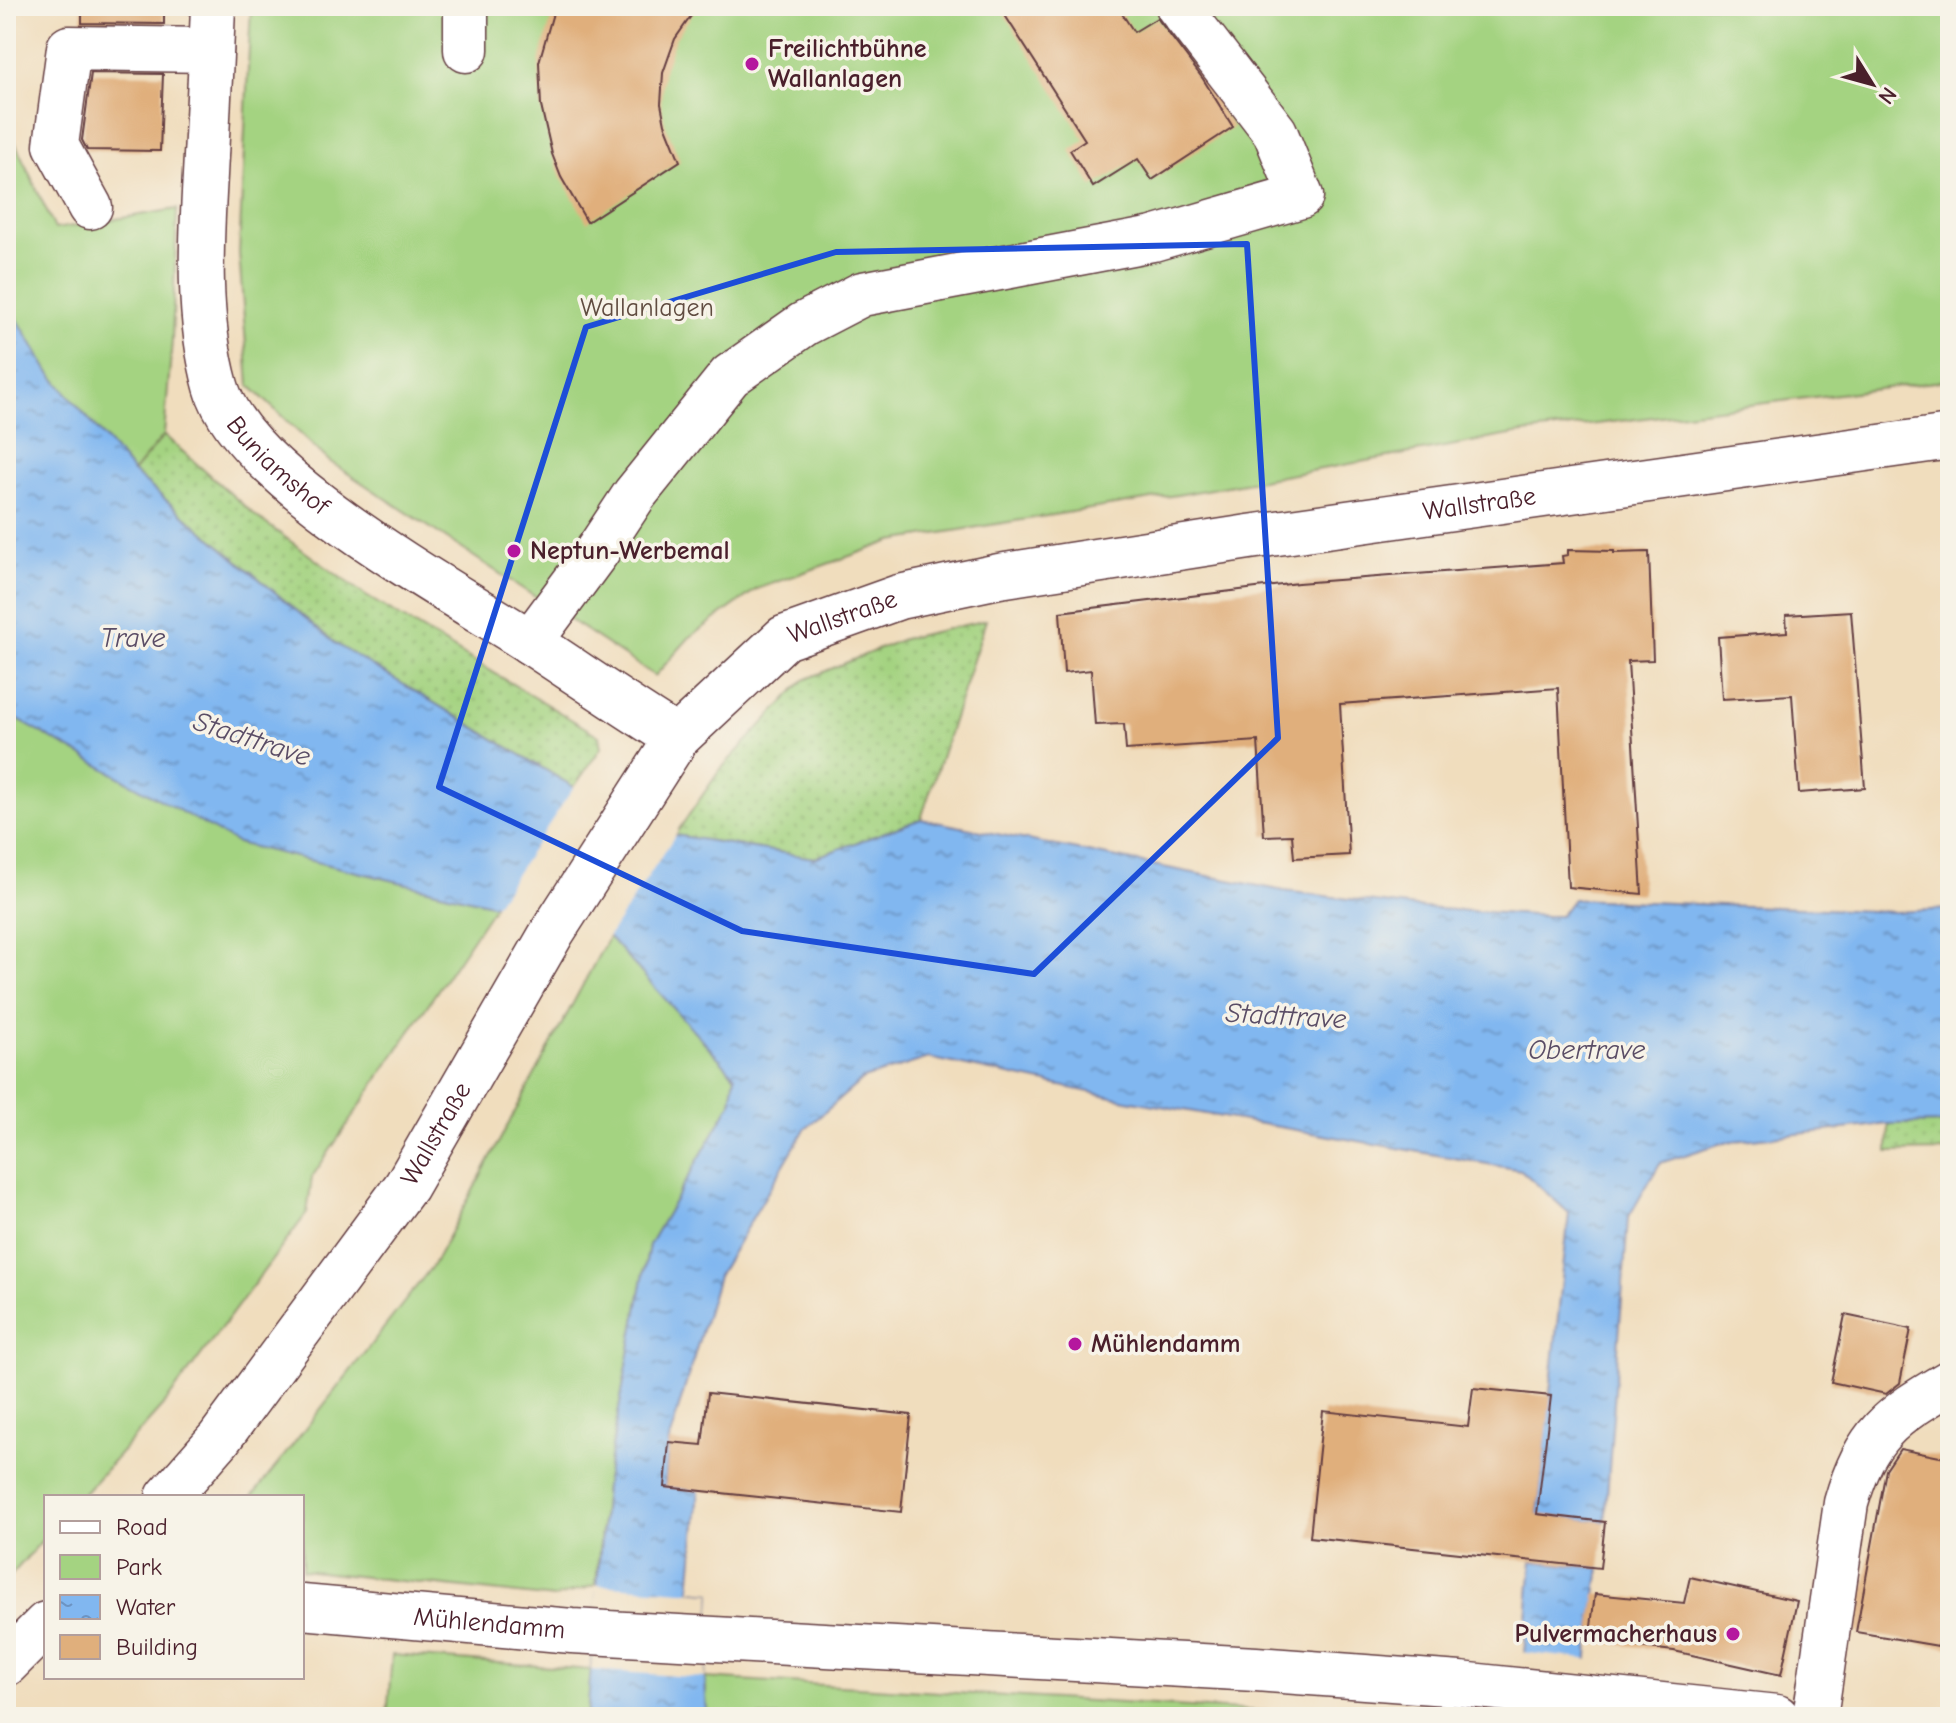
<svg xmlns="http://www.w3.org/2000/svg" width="1956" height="1723" font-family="'Comic Neue',sans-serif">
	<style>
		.grass { fill: url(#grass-dots); stroke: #777956; stroke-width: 2 }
		.green { fill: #a4d381; stroke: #777956; stroke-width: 2 }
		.water { fill: url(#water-ripples); stroke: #666b8e; stroke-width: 2 }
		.pier { fill: #f0ddbd }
		.building { fill: #e0af7c }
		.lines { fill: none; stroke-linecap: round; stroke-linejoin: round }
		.minor-casing { stroke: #633c41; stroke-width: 47 }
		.major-casing { stroke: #633c41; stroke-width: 47 }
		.minor { stroke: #fff; stroke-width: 44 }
		.major { stroke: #fff; stroke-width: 44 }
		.marked { fill: none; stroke: #1d4ed8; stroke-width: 6; stroke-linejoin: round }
		.poi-dot { fill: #b5179e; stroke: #f7f3e8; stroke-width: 3 }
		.labels { text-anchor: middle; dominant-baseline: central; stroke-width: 7; stroke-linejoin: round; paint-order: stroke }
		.poi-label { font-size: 26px; font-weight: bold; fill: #4a1f2b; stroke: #f7f3e8; text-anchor: start }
		.park-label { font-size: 26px; fill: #604c40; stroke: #f7f3e8 }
		.street-label { font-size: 26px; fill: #4a1f2b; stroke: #f7f3e8 }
		.water-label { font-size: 28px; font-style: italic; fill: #5a4d66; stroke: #f7f3e8 }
	</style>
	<defs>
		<pattern id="grass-dots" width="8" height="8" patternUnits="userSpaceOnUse" patternTransform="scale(2)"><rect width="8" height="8" fill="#a4d381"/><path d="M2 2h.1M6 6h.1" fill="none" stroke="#8fb570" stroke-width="1.8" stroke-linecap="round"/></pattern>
		<pattern id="water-ripples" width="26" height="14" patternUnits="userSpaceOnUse" patternTransform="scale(2)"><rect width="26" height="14" fill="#81b7f0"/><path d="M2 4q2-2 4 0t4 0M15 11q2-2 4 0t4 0" fill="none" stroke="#6c94c3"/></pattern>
	</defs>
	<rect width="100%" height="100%" fill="#f7f3e8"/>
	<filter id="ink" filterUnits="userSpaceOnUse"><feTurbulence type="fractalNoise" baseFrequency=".0125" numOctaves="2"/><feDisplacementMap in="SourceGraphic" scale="16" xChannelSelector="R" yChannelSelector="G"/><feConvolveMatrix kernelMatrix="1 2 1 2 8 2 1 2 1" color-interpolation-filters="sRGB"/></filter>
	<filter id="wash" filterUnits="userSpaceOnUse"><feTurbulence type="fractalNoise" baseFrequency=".006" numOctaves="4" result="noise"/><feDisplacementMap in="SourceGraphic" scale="32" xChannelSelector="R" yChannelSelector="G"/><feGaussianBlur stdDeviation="1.8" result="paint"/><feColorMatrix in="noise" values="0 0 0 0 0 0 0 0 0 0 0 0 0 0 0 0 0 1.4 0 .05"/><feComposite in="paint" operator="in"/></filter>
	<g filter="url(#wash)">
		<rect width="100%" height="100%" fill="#f0ddbd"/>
		<!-- grass -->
		<path class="grass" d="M164 435 257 517 366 596 599 736 601 748 574 787 336 644 133 472Z
			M986 620 921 819 814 858 675 835 720 770 804 680 903 639Z
			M1950 1123V1151L1888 1152 1889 1124Z"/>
		<!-- green -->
		<path class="green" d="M251 6H1950V380L1516 434 1183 494 892 541 757 589 689 638 655 676 329 461 249 385 239 253Z
			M6 123 55 229 177 209 172 341 164 435 133 472 49 372 6 300Z
			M6 713 238 843 495 905 312 1177 307 1213 166 1402 81 1497H46V1536L6 1581Z
			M609 936 735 1076 731 1103 649 1245 605 1486 596 1585 554 1598 302 1570V1497H252L433 1265Z
			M392 1655 591 1670 587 1717H387Z
			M705 1678 1358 1717H707Z"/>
		<!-- water -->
		<path class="water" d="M6 300 49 372 133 472 336 644 574 787 675 835 814 858 921 819 1284 891 1423 908 1547 916H1560L1573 899 1896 912 1950 909V1123L1889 1124 1725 1142 1660 1163 1628 1218 1605 1522 1537 1515 1569 1213 1521 1170 1127 1100 929 1058 863 1079 805 1129 718 1276 669 1441 665 1486 699 1490 690 1591 711 1593 705 1678 707 1717H587L605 1486 649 1245 731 1103 735 1076 608 936 495 905 237 843 6 713Z
			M1532 1561 1600 1568 1589 1641 1584 1717H1513L1524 1653Z"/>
		<!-- pier -->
		<path class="pier" d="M576 784 678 831 606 940 493 908Z
			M596 1585 711 1593 705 1678 591 1670Z
			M1520 1652 1592 1660 1588 1717H1509Z"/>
		<g id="blocks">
			<!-- building -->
			<path class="building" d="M82 6H164V24L82 23Z
				M555 6H698L675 39 663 73 661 104 665 124 680 161 587 222 561 177 552 154 541 106 539 62Z
				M999 6H1117L1134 32 1157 18 1203 79 1233 127 1152 180 1138 159 1093 187 1070 150 1085 140Z
				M91 73 163 74 160 151 87 150 82 140Z
				M1568 550 1614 551V553L1649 552 1653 660 1628 661 1642 894 1568 887 1558 688 1340 704 1349 855 1294 858 1292 835 1264 836 1258 741 1126 750 1124 724 1095 725 1091 670 1064 673 1060 612 1298 583 1563 563 1562 556 1568 555Z
				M1851 611 1865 788 1799 793 1792 695 1722 699 1718 637 1787 632 1786 615Z
				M1845 1315 1911 1329 1900 1383 1886 1394 1831 1382Z
				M1473 1388 1551 1396 1537 1514 1605 1522 1600 1568 1310 1537 1323 1411 1468 1427Z
				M708 1393 911 1415 901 1512 665 1487 669 1442 702 1445Z
				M1900 1449 1950 1459V1648L1856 1632 1886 1470Z
				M1690 1577 1797 1601 1781 1675 1674 1651 1589 1641 1595 1594 1684 1603Z"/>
		</g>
	</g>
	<g filter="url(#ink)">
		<use href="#blocks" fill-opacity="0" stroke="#633c41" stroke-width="2"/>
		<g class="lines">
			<defs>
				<g id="minor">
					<path id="s1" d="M213 6C211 62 208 119 205 175 201 244 197 318 216 386 240 477 451 591 530 642 579 674 627 707 677 738"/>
					<path d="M466 50V6"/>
					<path d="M90 207 56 145 69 48 211 50"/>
					<path d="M530 642 596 553 635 494 730 376 804 324 862 294 1153 239 1301 196 1275 132 1178 6"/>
					<path id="s2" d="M302 1607 572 1631 1256 1669 1460 1684 1777 1717"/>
					<path d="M1815 1717 1846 1503C1866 1434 1890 1417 1950 1382"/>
				</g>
				<g id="major">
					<path id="s3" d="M168 1497 219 1439 406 1186 553 931 677 738 784 638 899 597 999 576 1249 537 1950 437"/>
					<path d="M6 1664 46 1624"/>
				</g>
			</defs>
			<!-- minor casing -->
			<use href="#minor" class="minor-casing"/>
			<!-- major casing -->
			<use href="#major" class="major-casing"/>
			<!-- minor -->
			<use href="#minor" class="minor"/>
			<!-- major -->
			<use href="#major" class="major"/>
		</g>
	</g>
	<!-- marked area -->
	<path class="marked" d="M1247 244 1278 738 1034 974 742 931 439 787 586 327 836 252Z"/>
	<!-- markers -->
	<g class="poi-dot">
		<circle cx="752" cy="64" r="8"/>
		<circle cx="514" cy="551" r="8"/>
		<circle cx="1075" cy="1344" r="8"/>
		<circle cx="1733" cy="1634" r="8"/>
	</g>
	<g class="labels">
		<!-- poi labels -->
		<g class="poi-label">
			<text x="768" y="49">Freilichtbühne<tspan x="768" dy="30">Wallanlagen</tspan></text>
			<text x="530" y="551">Neptun-Werbemal</text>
			<text x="1091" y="1344">Mühlendamm</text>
			<text x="1717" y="1634" text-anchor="end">Pulvermacherhaus</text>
		</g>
		<!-- park labels -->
		<g class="park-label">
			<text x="647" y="308">Wallanlagen</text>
		</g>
		<!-- street labels -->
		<g class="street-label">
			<text stroke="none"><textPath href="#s1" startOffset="484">Buniamshof</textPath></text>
			<text stroke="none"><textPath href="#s3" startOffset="1772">Wallstraße</textPath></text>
			<text stroke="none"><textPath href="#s3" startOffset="1124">Wallstraße</textPath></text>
			<text stroke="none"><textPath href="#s3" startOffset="452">Wallstraße</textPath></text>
			<text stroke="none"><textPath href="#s2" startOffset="188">Mühlendamm</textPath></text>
		</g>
		<!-- water labels -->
		<g class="water-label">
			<text x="133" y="638">Trave</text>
			<text transform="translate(252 739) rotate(18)">Stadttrave</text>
			<text transform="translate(1286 1016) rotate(3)">Stadttrave</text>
			<text x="1587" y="1050">Obertrave</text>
		</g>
	</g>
	<!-- margin -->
	<rect width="1956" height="1723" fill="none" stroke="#f7f3e8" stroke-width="32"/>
	<!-- legend -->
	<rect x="44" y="1495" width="260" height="184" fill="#f7f3e8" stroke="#b29e9c" stroke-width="2"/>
	<rect x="60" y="1521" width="40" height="12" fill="#ffffff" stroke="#b29e9c" stroke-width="2"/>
	<text x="116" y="1535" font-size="24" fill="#4a1f2b">Road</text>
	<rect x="60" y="1555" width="40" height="24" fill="#a4d381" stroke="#b29e9c" stroke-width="2"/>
	<text x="116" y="1575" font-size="24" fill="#4a1f2b">Park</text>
	<rect x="60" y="1595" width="40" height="24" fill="url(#water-ripples)" stroke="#b29e9c" stroke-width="2"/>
	<text x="116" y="1615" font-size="24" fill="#4a1f2b">Water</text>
	<rect x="60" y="1635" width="40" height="24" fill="#e0af7c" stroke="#b29e9c" stroke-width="2"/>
	<text x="116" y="1655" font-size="24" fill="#4a1f2b">Building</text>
	<!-- north arrow -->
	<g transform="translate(1872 84) rotate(127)" stroke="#f7f3e8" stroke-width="6" paint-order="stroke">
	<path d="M0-6L14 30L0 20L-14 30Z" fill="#4a1f2b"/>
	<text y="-12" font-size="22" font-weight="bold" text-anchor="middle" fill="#4a1f2b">N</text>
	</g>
</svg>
